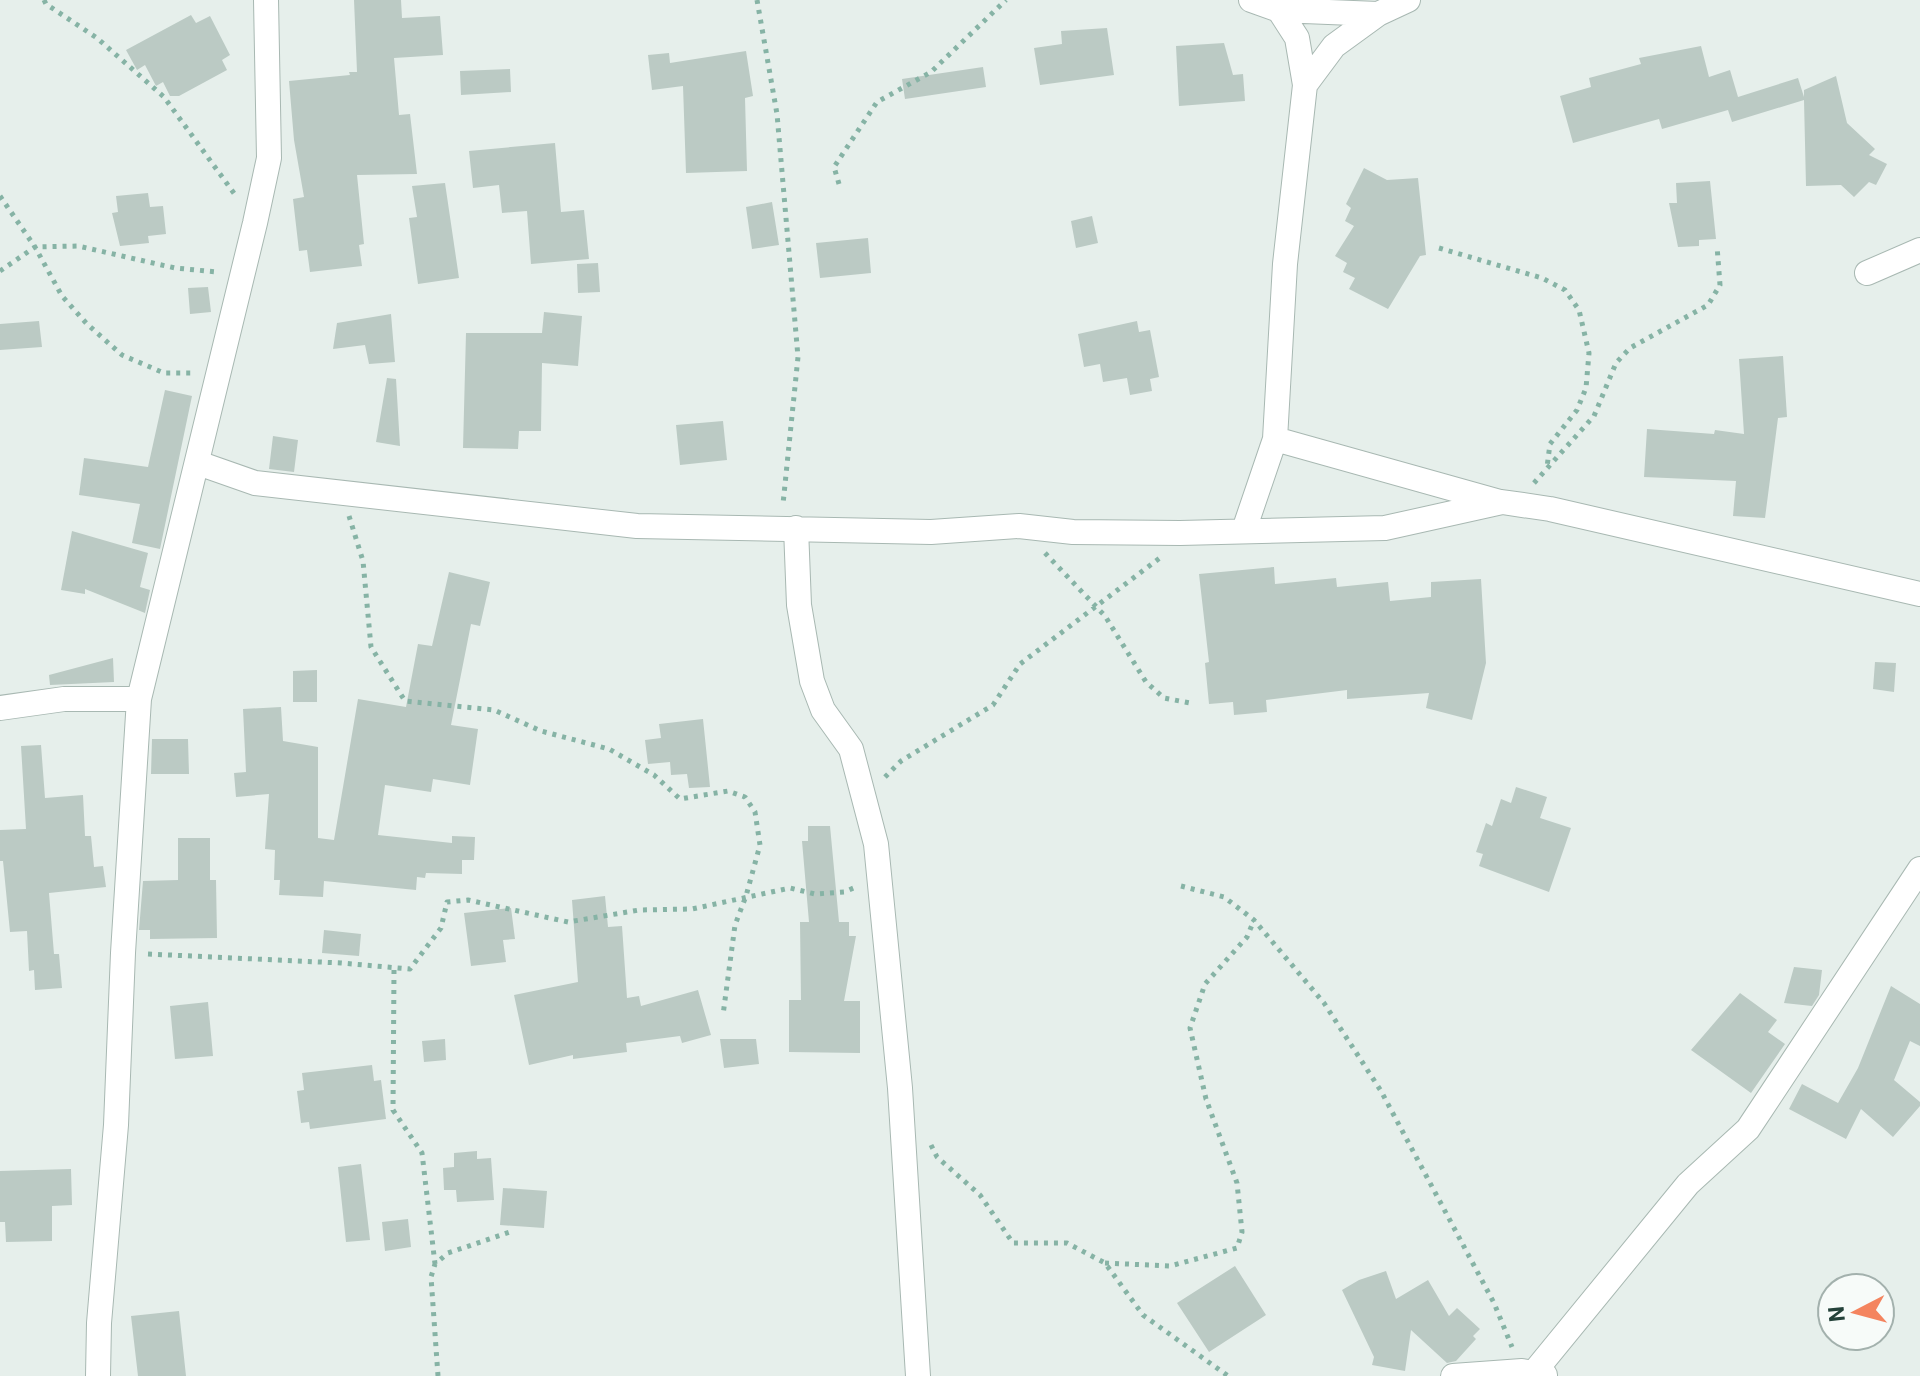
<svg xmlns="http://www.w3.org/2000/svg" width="1920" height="1376" font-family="Roboto,sans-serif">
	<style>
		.building { fill: #bbcac4 }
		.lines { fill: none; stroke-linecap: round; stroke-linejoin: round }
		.street-casing { stroke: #a8b8b2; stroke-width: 26 }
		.path { stroke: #86b3a5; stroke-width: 5; stroke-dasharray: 4 6; stroke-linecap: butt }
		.street { stroke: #fff; stroke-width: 24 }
	</style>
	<rect width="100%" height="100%" fill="#e6efeb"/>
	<!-- building -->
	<path class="building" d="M354 0H401L402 18 440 16 443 55 394 58 399 115 410 114 417 174 357 175 364 244 359 245 362 266 310 272 307 250 299 251 293 199 304 197 294 140 289 81 350 75 349 72H357Z
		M191 15 196 23 210 16 230 55 222 60 227 70 179 96H170L163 82 156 86 145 65 137 70 126 50Z
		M1107 28 1114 75 1040 85 1034 48 1062 44 1061 31Z
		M1224 43 1233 75 1243 74 1245 101 1179 106 1176 46Z
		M1701 46 1709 77 1730 70 1738 97 1798 78 1804 97V90L1836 76 1847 123 1875 149 1869 155 1887 164 1876 185 1869 182 1854 197 1841 185 1806 186 1804 100 1732 122 1728 110 1662 129 1659 119 1573 143 1560 96 1591 87 1589 78 1641 64 1639 58Z
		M746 51 753 96 745 98 747 171 686 173 683 86 652 90 648 55 669 53 670 63Z
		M983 67 986 87 905 99 902 79Z
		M510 69 511 92 461 95 460 71Z
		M555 143 561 212 584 210 589 259 531 264 527 211 502 213 499 185 473 188 469 151Z
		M1364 168 1387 180 1418 178 1426 255 1420 256 1388 309 1349 289 1355 278 1343 272 1347 263 1335 256 1354 226 1345 221 1351 208 1346 204Z
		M1710 181 1716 239 1699 240V246L1678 247 1669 203H1677L1676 183Z
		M445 183 459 278 418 284 409 218 417 217 412 186Z
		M148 193 150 207 163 206 166 234 148 236 149 243 120 246 112 213 118 212 116 196Z
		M772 202 779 245 752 249 746 207Z
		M1092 216 1098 243 1076 248 1071 221Z
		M868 238 871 273 820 278 816 243Z
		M598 263 600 292 578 293 577 264Z
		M208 287 211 312 190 314 188 288Z
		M544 312 582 316 578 366 542 363 541 431H519L518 449 463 448 466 333H542Z
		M391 314 395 362 369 364 365 345 333 349 337 323Z
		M39 321 42 347 0 350V324Z
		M1137 321 1139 332 1150 330 1159 377 1150 379 1152 391 1130 395 1127 378 1103 382 1100 364 1084 367 1078 334Z
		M1783 356 1787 417 1778 418 1765 518 1733 516 1736 481 1644 477 1647 429 1714 434 1715 430 1744 434 1739 359Z
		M387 378 396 379 400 446 376 442Z
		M165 390 192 396 160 549 132 543 140 504 79 495 84 458 148 467Z
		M723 421 727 460 680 465 676 425Z
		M273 436 298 440 294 472 269 469Z
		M72 531 148 553 140 587 150 590 145 613 85 589V594L61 590Z
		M1274 567 1275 584 1336 578 1337 587 1388 582 1390 601 1431 597V582L1481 579 1486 663 1472 720 1426 708 1429 693 1347 699V690L1266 700 1267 712 1234 715 1233 702 1209 704 1205 663 1209 662 1199 574Z
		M449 572 490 582 480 626 471 624 451 725 478 729 470 785 433 779 431 792 385 785 378 835 452 843V836L475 837 474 860H462V874L426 873 425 878 417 877 416 890 324 881 323 897 279 895 280 880H274L275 850 265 849 269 794 236 797 234 773 246 772 243 709 281 707 283 741 318 747V838L334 840 358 699 406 707 418 644 432 646Z
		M113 658 114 682 50 685 49 675Z
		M1875 662 1896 663 1894 692 1873 689Z
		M317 670V702H293V671Z
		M703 719 710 787 689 788 687 774 671 775 670 762 648 764 645 740 661 738 659 724Z
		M152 739H188L189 774H151Z
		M41 745 45 798 83 795 85 836H91L94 867 103 866 106 887 49 893 54 954H59L62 988 35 990 34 970 29 971 27 931 10 932 3 861H0V830L26 829 21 746Z
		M1516 787 1547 797 1540 818 1571 828 1549 892 1479 866 1483 854 1476 852 1486 823 1492 826 1501 799 1511 803Z
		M808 826H830L839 922H849V936H856L844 1001H860V1053L789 1052V1000H801L800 922H809L802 841H808Z
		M178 838H210V880H216L217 938 150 939V930H139L143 881 178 880Z
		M605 896 608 927 622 926 627 998 639 996 641 1006 698 990 711 1035 682 1043 680 1036 626 1043 627 1052 573 1059V1055L529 1065 514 995 578 982 572 900Z
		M511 908 515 939 503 940 506 962 471 966 464 913Z
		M324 930 361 934 359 956 322 953Z
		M1794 967 1822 970 1819 995 1812 1006 1784 1003Z
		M1891 986 1920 1004V1046L1910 1041 1894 1080 1920 1102V1106L1893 1137 1861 1109 1846 1139 1789 1109 1802 1084 1838 1103 1858 1068Z
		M1740 993 1777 1020 1768 1032 1785 1044 1751 1093 1691 1050Z
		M208 1002 213 1056 175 1059 170 1006Z
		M445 1039 446 1060 424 1062 422 1041Z
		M720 1039H756L759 1064 724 1068Z
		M372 1065 374 1081 381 1080 386 1119 310 1129 309 1122 301 1123 297 1091 304 1090 302 1073Z
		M477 1151V1159L491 1158 494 1200 457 1202 456 1190H444L443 1168 454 1167V1153Z
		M361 1164 370 1240 346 1242 338 1167Z
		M71 1169 72 1205 52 1206V1241L6 1242 5 1222H0V1171Z
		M503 1188 547 1191 544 1228 500 1225Z
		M408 1219 411 1247 385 1251 382 1222Z
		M1235 1266 1266 1315 1209 1352 1177 1303Z
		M1386 1271 1396 1299 1428 1280 1449 1316 1457 1308 1480 1329 1473 1336 1476 1339 1456 1361 1447 1363 1411 1330 1405 1371 1372 1365 1374 1357 1342 1290 1359 1280Z
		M179 1311 186 1376H138L131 1316Z"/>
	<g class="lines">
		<defs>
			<path id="street" d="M1279 10 1378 14
				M1305 85 1334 46 1378 14 1408 0
				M1867 273 1920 250
				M1275 439 1500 502
				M198 463 255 483 637 526 931 532 1019 526 1073 532 1180 533 1385 528 1502 502 1550 509 1920 594
				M796 528 799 605 812 681 823 710 851 749 876 844 900 1088 918 1376
				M1244 530 1275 439 1285 264 1305 85 1297 38 1279 10 1251 0
				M0 708 64 699H139
				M98 1376 99 1323 116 1125 123 953 139 699 255 223 269 158 266 0
				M1453 1376 1522 1371 1545 1375
				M1531 1376 1688 1184 1748 1129 1920 869"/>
		</defs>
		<!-- street casing -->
		<use href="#street" class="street-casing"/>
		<!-- path -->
		<path class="path" d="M44 0 46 4 97 38 164 97 236 196
			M757 0 777 114 798 357 783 504
			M839 184 834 167 877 102 931 72 1006 0
			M0 196 35 247 62 296 87 324 122 355 164 373H194
			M1439 248 1542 278 1565 290 1579 310 1589 353 1586 388 1577 410 1550 444 1547 467
			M0 271 35 247 78 246 175 268 217 272
			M1534 483 1594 416 1616 363 1630 348 1708 305 1720 285 1717 246
			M349 516 363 561 371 647 405 701 494 710 541 731 609 749 654 775 680 799 728 791 745 797 755 812 760 845 746 896 735 925 723 1015
			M1045 553 1105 616 1146 682 1164 698 1190 703
			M885 777 901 761 993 705 1020 664 1161 557
			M1181 886 1224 897 1254 920 1324 1003 1381 1091 1494 1303 1512 1347
			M148 954 341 963 410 969 441 928 447 902 468 900 568 922 639 910 692 909 790 888 815 894 844 892 856 887
			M394 970 393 1110 422 1153 435 1264
			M931 1145 937 1157 980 1195 1013 1243H1067L1105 1263 1143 1315 1228 1376
			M1105 1263 1170 1266 1237 1248 1242 1232 1237 1183 1206 1099 1190 1028 1205 984 1247 937 1254 920
			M438 1376 431 1277 435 1264 448 1253 513 1231"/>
		<!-- street -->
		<use href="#street" class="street"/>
	</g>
	<!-- north arrow -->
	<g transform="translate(1856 1312) rotate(264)"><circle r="38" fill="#f7fbf9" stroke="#a3b1ad" stroke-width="2"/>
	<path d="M0-6L14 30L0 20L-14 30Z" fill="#f4845f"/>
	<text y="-12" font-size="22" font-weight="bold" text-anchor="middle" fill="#24423a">N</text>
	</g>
</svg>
